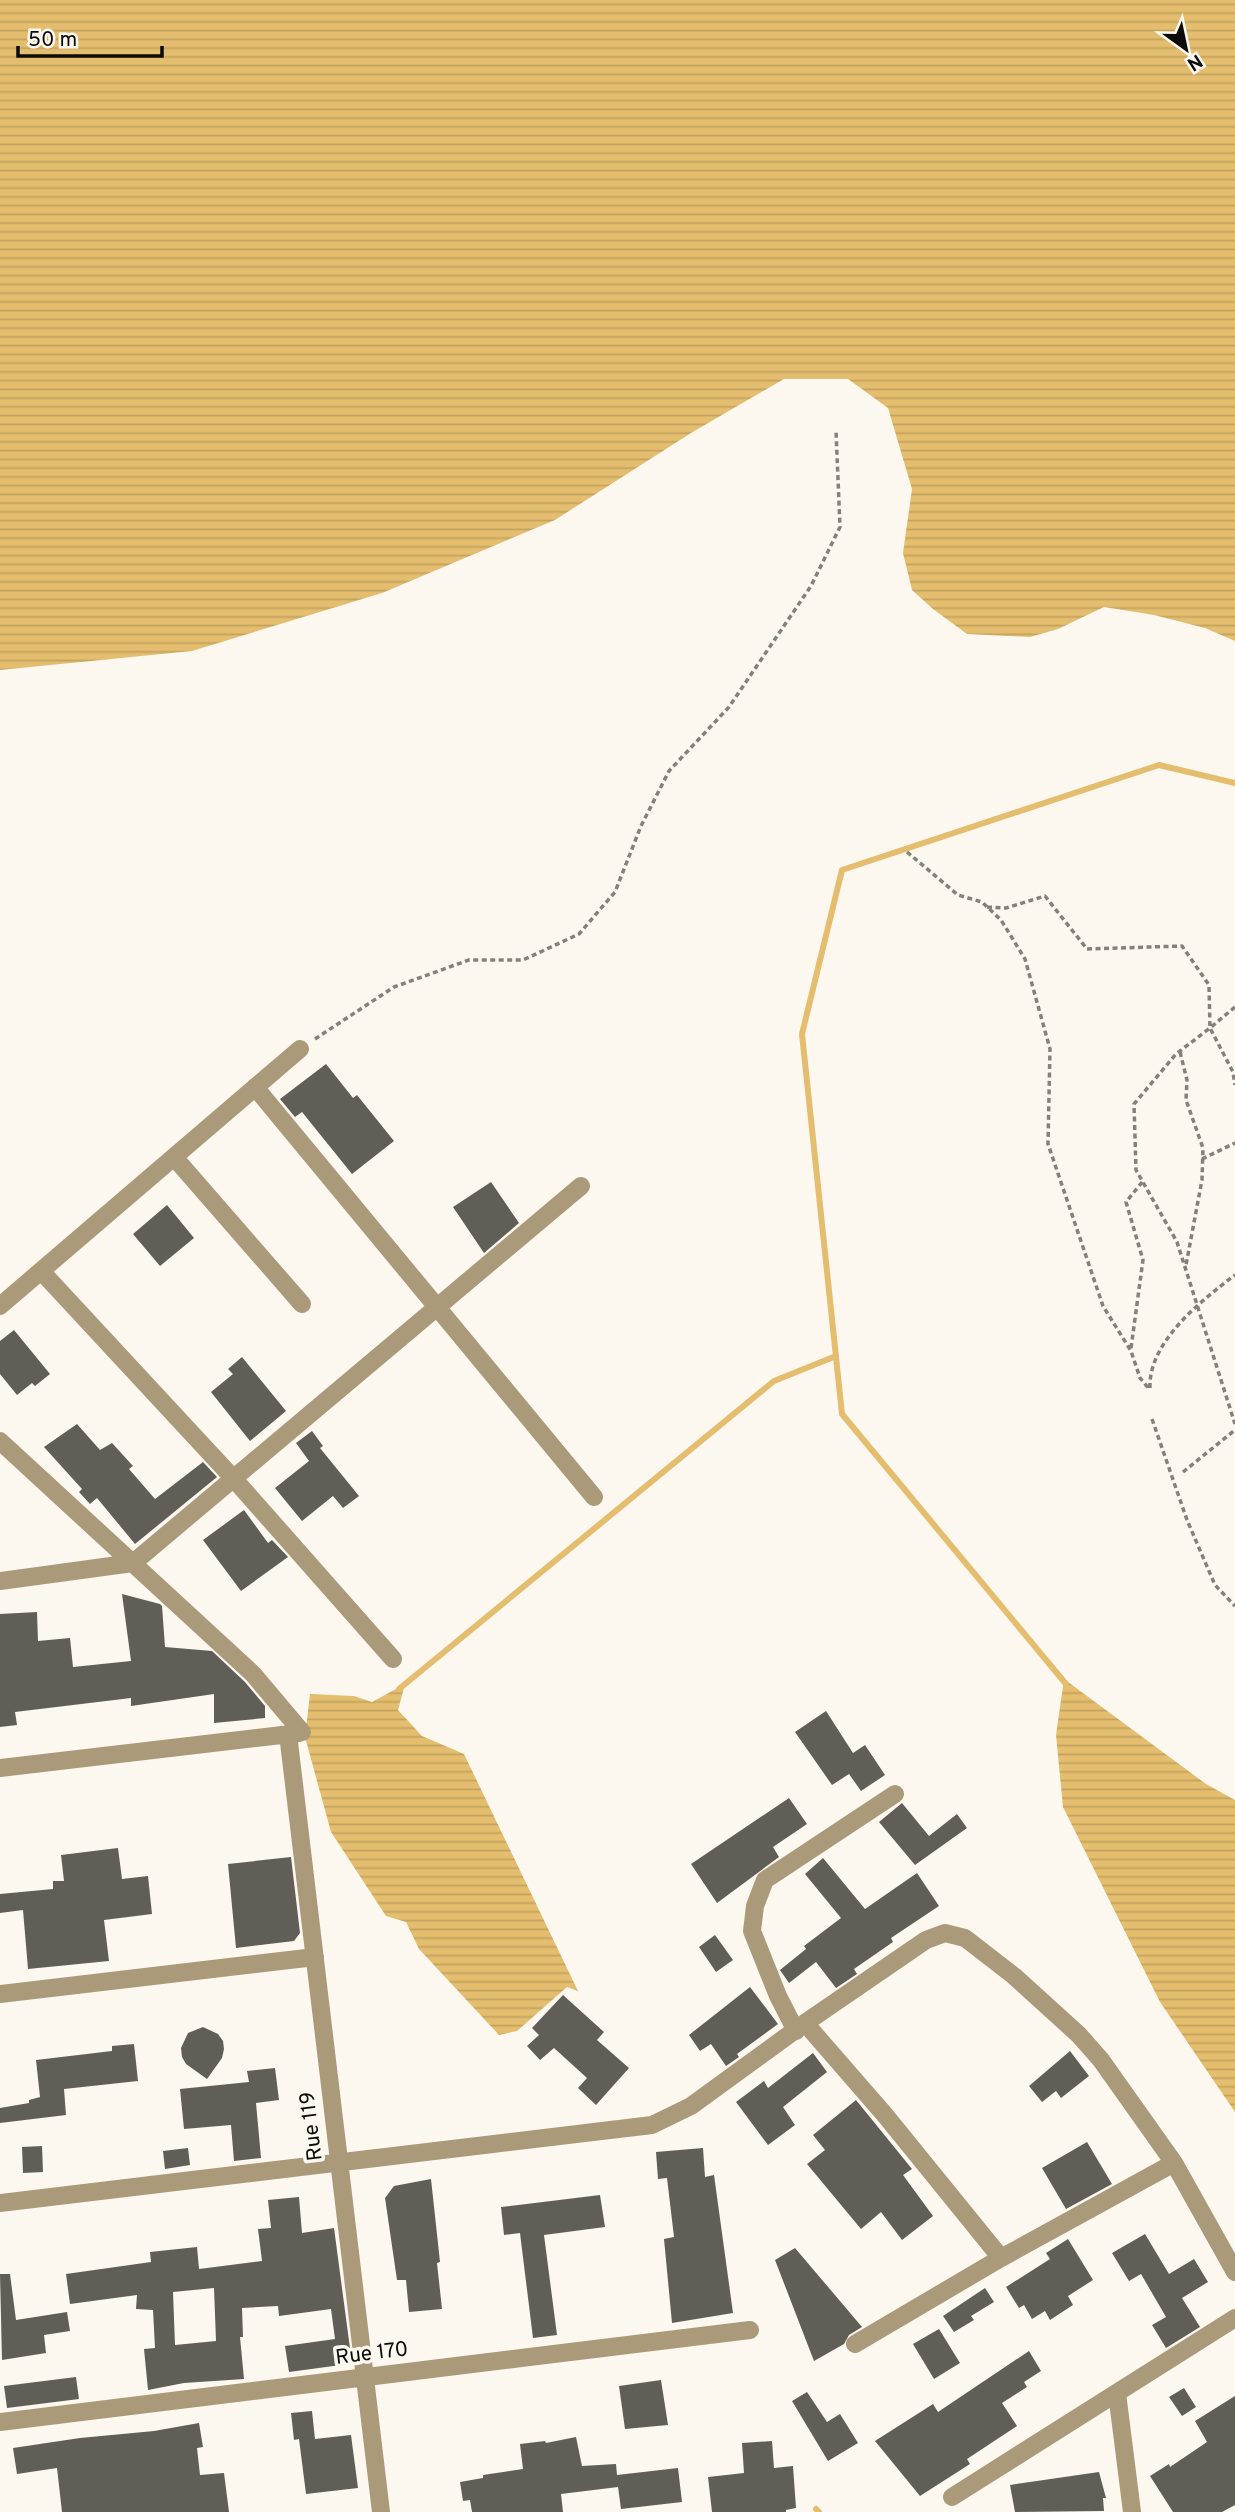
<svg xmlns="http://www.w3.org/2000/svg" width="1235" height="2512" font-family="Overpass,sans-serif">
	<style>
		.water { fill: url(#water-rules) }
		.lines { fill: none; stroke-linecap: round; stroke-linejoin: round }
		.stream { stroke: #e4be6e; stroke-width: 6 }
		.building { fill: #615e57; fill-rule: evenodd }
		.path { stroke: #84817c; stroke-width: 3.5; stroke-dasharray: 5 3.5; stroke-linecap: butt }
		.minor { stroke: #aa9a7a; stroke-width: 18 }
		.labels { text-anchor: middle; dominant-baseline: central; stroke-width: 7; stroke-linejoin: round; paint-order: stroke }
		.street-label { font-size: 21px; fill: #0c0b09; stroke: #fcf8f0 }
	</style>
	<defs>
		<pattern id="water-rules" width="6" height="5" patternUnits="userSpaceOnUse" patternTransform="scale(1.75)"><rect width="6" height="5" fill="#e4be6e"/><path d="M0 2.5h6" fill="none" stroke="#c2a25e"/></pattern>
	</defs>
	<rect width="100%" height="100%" fill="#fcf8f0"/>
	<!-- water -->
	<path class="water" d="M0 0H1235V641L1205 628 1154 615 1104 607 1058 629 1030 637 967 634 933 609 912 590 903 553 912 489 888 408 848 379H784L691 433 555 520 382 593 192 651 0 670Z
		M1064 1679 1206 1784 1235 1800V2112L1160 2002 1063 1807 1056 1735Z
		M405 1684 398 1710 422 1736 464 1754 578 1991 567 1987 517 2031 499 2035 419 1949 406 1922 386 1916 331 1832 305 1737 310 1694 354 1696 372 1702Z"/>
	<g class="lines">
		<!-- stream -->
		<path class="stream" d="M1066 1684 842 1414 802 1034 842 870 1159 765 1235 783
			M399 1689 774 1381 836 1356
			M816 2509 819 2512"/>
	</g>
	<!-- building -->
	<path class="building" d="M326 1064 353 1098 357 1095 394 1141 352 1174 302 1112 295 1117 280 1099Z
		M491 1182 519 1223 484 1253 453 1207Z
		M167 1205 194 1238 160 1266 133 1234Z
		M14 1330 50 1374 35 1386 32 1383 17 1395 0 1374V1341Z
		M242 1357 286 1411 250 1441 211 1392 233 1374 228 1369Z
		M77 1424 100 1450 112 1443 133 1466 129 1469 155 1499 203 1462 217 1477 135 1544 97 1498 90 1504 79 1492 82 1489 44 1447Z
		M312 1431 323 1446 320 1448 359 1496 343 1508 333 1496 302 1521 275 1488 309 1461 296 1443Z
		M244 1510 268 1543 272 1540 288 1557 241 1591 203 1540Z
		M122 1594 160 1604 162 1606 165 1647 212 1651 245 1682 265 1706V1718L214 1723V1694L131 1706V1698L15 1712 17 1725 0 1727V1614L37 1612 38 1641 70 1638 73 1667 131 1661Z
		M826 1711 853 1753 865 1745 885 1775 861 1791 849 1774 832 1785 795 1732Z
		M789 1798 807 1824 773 1847 779 1857 717 1903 691 1864Z
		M902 1803 929 1836 957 1814 967 1828 915 1865 879 1822Z
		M118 1848 122 1879 148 1876 152 1914 104 1920 109 1961 28 1969 23 1910 0 1913V1894L53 1889V1881H64L61 1855Z
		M291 1857 300 1933 294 1941 236 1948 228 1864Z
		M823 1858 865 1909 917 1873 939 1906 891 1938 893 1942 854 1969 857 1974 836 1988 816 1962 789 1983 780 1970 806 1949 804 1946 841 1918 805 1874Z
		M715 1935 733 1960 716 1972 699 1947Z
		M750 1987 778 2024 737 2054 739 2057 726 2066 711 2044 700 2051 689 2035Z
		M563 1995 604 2032 597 2040 629 2068 596 2105 578 2088 587 2078 554 2048 540 2060 527 2046 539 2035 532 2028Z
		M203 2027 218 2034 223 2041 224 2049 222 2058 207 2079 186 2064 182 2057 181 2048 188 2033Z
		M134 2044 138 2081 64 2089 66 2115 0 2123V2108L29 2103V2100L40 2097 36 2060 112 2051V2046Z
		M1070 2051 1089 2076 1061 2098 1056 2091 1042 2102 1029 2086Z
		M813 2053 827 2072 783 2107 795 2125 768 2145 736 2102 764 2081 768 2088Z
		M275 2068 279 2100 256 2103 261 2158 234 2161 231 2125 184 2129 180 2089 249 2082 247 2071Z
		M856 2100 912 2169 903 2175 933 2216 902 2240 881 2212 861 2229 807 2164 825 2150 813 2135Z
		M1087 2142 1112 2184 1066 2209 1042 2168Z
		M42 2146 43 2172 23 2173 22 2147Z
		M188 2148 190 2165 165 2169 163 2151Z
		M703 2148 705 2177 714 2175 733 2313 672 2323 664 2239 674 2237 667 2178 658 2179 656 2152Z
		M431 2179 440 2262 437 2263 442 2309 409 2312 406 2280H397L385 2198 394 2186Z
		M600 2195 605 2227 544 2235 557 2335 533 2338 520 2233 504 2235 501 2207Z
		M299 2197 302 2233 334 2228 351 2356 341 2365 289 2372 285 2346 335 2339 331 2309 279 2316 278 2306 242 2308 243 2337H240L244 2379 184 2383 148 2390 144 2349 155 2348 153 2310 136 2309 137 2295 70 2304 66 2274 151 2262 150 2252 197 2247 199 2269 262 2261 258 2229 271 2228 268 2200ZM214 2288 216 2341 175 2345 173 2292Z
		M1145 2234 1169 2274 1194 2259 1208 2282 1182 2298 1200 2327 1166 2348 1152 2325 1166 2317 1141 2274 1129 2281 1112 2253Z
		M1068 2239 1093 2280 1068 2296 1073 2305 1050 2320 1045 2311 1032 2319 1024 2305 1019 2308 1006 2287 1050 2259 1046 2253Z
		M795 2248 862 2327 849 2335 844 2344 814 2361 775 2260Z
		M0 2274H10L16 2320 67 2312 70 2331 44 2335 46 2353 2 2360Z
		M985 2288 994 2302 971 2316 974 2320 954 2332 943 2316Z
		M939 2329 960 2363 934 2379 913 2344Z
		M1029 2351 1041 2371 1024 2382 1027 2387 1002 2403 1017 2426 967 2459 970 2464 920 2496 875 2441 933 2404 938 2412Z
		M76 2377 79 2399 7 2408 4 2386Z
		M661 2380 668 2425 625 2429 619 2386Z
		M1184 2388 1196 2407 1182 2416 1169 2397Z
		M807 2392 827 2422 840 2414 858 2443 828 2461 792 2401Z
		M1235 2396V2505L1222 2512H1173L1150 2476 1169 2464 1170 2467 1207 2442 1195 2421Z
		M312 2411 315 2439 351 2435 358 2488 306 2494 299 2439 294 2440 291 2413Z
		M199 2423 203 2447 197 2448 200 2475 224 2473 229 2512H62L57 2468 17 2474 13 2448 80 2438 154 2431Z
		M576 2437 582 2466 616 2464 617 2475 678 2468 682 2502 621 2509 618 2487 561 2494 563 2512H472L470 2500 463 2501 460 2482 483 2478V2475L523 2469 520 2444 545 2441 546 2443Z
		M772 2441 774 2468 793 2466 796 2508 786 2510V2512H712L708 2477 744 2473 742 2443Z
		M1099 2472 1106 2498H1103L1104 2511 1015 2512 1010 2485Z"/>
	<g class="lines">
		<!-- path -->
		<path class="path" d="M907 852 958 895 982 902 1001 920 1025 959 1050 1049 1048 1144 1103 1306 1131 1351 1140 1378 1150 1390
			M987 907 1006 908 1045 896 1087 949 1182 946 1209 985 1210 1028 1176 1054 1134 1104 1136 1170 1177 1242 1235 1424
			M1235 1007 1210 1028 1233 1072 1235 1085
			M315 1039 394 987 469 960H523L579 934 615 892 641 826 669 771 729 707 811 586 840 527 836 431
			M1180 1052 1187 1080 1186 1100 1203 1148 1202 1180 1186 1265
			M1202 1159 1235 1143
			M1131 1348 1143 1260 1126 1202 1143 1181
			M1150 1388C1148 1342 1202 1300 1235 1275
			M1152 1419 1187 1520 1215 1585 1235 1606
			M1183 1472 1235 1430"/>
		<!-- minor -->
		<path class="minor" d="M255 1087 594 1497
			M174 1157 302 1304
			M41 1271 234 1479 393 1659
			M0 1306 300 1049
			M0 1441 253 1674 302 1732
			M0 1581 133 1563 581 1186
			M288 1734 381 2512
			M0 1768 299 1733
			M0 1994 315 1957
			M805 2023 885 2115 1001 2258
			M796 2031 778 1996 752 1931 755 1906 765 1880 895 1794
			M0 2203 652 2125 691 2106 805 2023 926 1940 945 1933 965 1938 1014 1976 1079 2035 1101 2060 1174 2163 1235 2272
			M855 2344 1001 2258 1174 2163
			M1117 2393 1132 2512
			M0 2422 750 2330
			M952 2497 1235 2318"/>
	</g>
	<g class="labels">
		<!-- street labels -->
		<g class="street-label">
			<text transform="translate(312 2126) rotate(-97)">Rue 119</text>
			<text transform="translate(372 2354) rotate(-7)">Rue 170</text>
		</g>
	</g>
	<!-- north arrow -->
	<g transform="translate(1186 49) rotate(147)" stroke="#fcf8f0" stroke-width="5" paint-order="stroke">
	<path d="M0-5L12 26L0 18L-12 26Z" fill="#0c0b09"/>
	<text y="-10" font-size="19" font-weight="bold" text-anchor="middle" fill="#0c0b09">N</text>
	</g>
	<!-- scale -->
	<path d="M18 46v10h144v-10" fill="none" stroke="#0c0b09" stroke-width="3.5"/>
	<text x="28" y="46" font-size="21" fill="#0c0b09" stroke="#fcf8f0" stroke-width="5" paint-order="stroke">50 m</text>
</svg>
